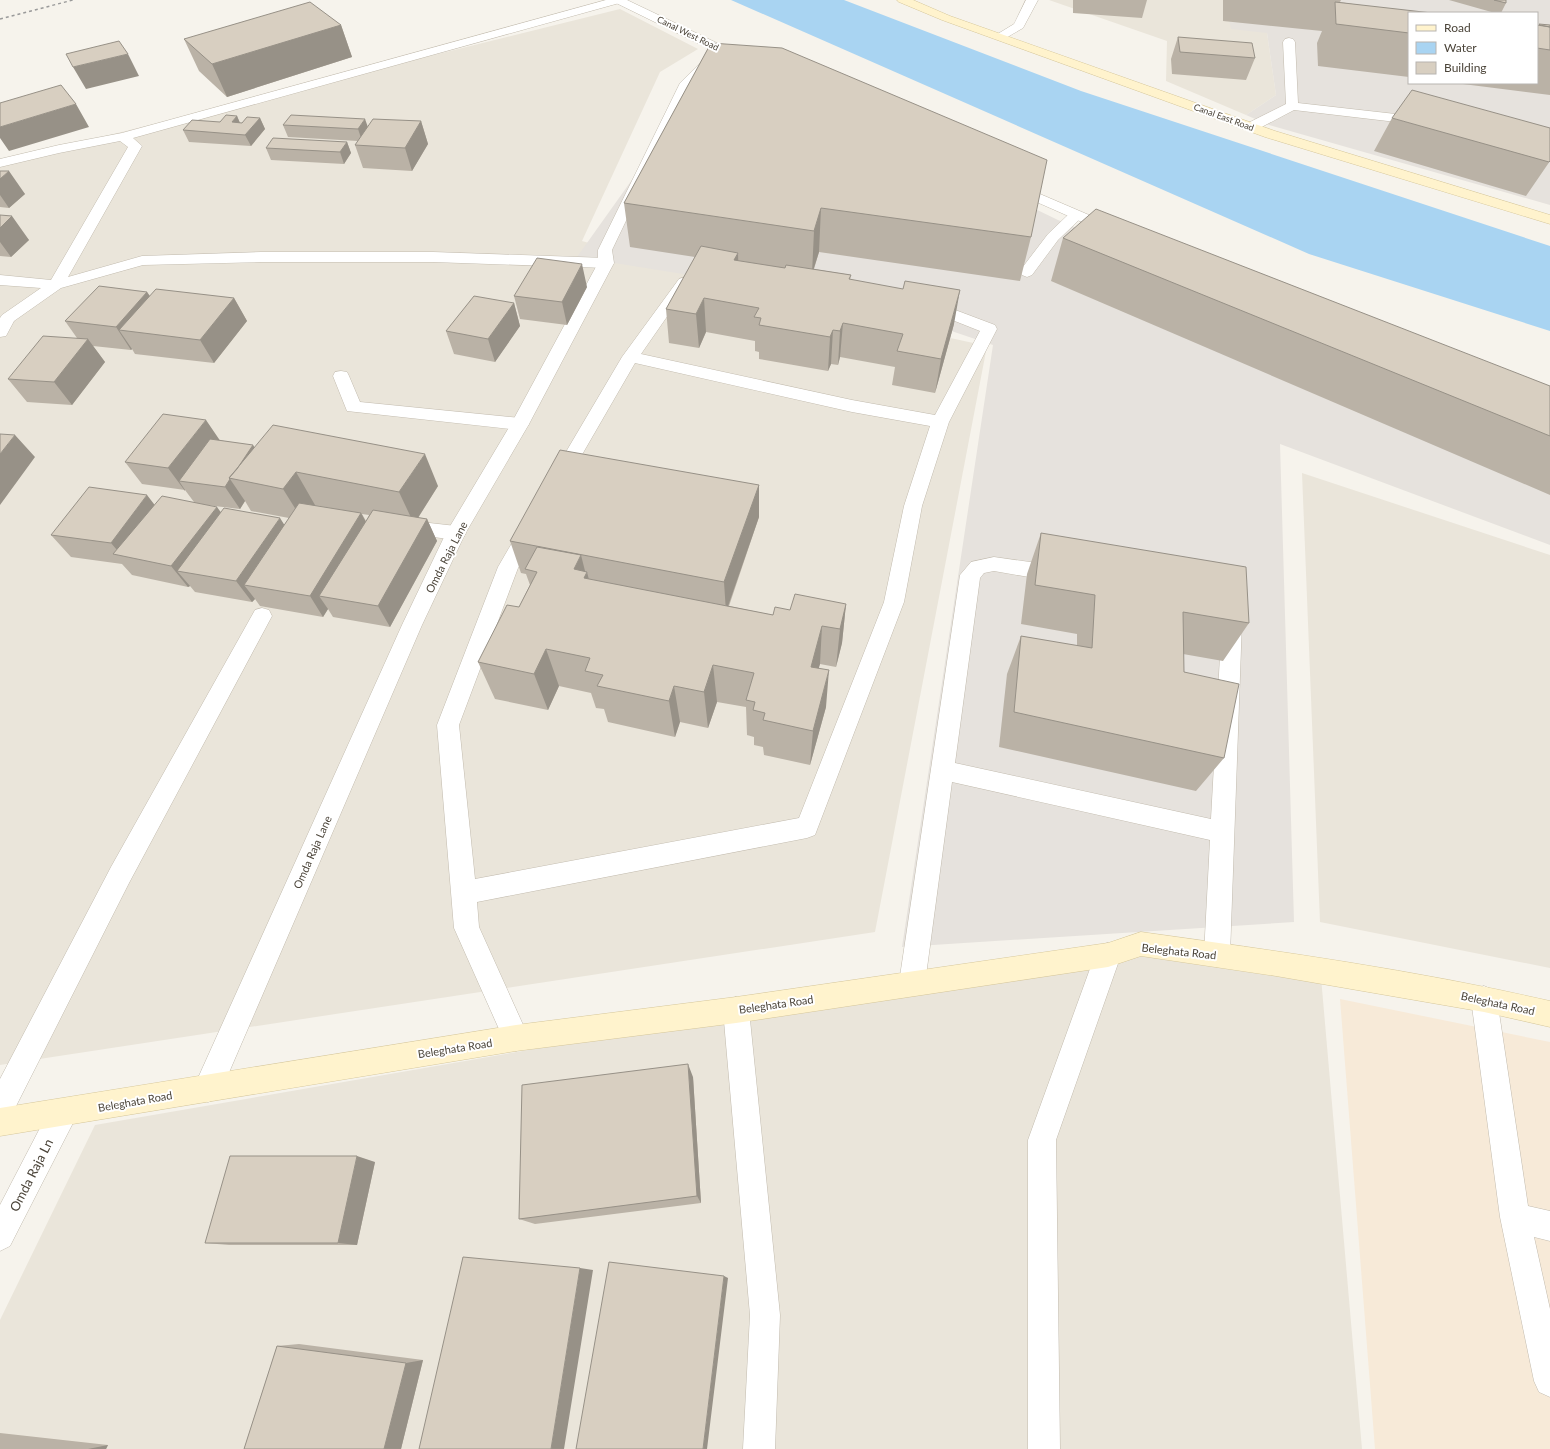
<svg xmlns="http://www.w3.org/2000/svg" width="1550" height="1449" font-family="Lato,sans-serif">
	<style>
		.residential { fill: #eae5da }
		.commercial { fill: #f7ead8 }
		.industrial { fill: #e6e2dd; fill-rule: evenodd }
		.water { fill: #a9d4f2 }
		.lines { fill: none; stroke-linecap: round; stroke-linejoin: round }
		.service-casing { stroke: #c2bbae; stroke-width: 1 }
		.minor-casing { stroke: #c2bbae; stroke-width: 1 }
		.tertiary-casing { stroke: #c2bbae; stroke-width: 1 }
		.secondary-casing { stroke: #d6c79b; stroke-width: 1 }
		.service { fill: #fff; fill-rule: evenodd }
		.minor { fill: #fff; fill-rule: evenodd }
		.tertiary { fill: #fff; fill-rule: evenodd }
		.secondary { fill: #fff3cd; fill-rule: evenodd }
		.rail { stroke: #9a9a9a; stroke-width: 1.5; stroke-dasharray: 3 3; stroke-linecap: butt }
		.wall { fill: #bab2a6; fill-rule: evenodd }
		.shaded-wall { fill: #979187 }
		.building { fill: #d8cfc1; stroke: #979187 }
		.labels { text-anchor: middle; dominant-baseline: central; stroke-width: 4; stroke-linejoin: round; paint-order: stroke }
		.far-street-label { font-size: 9px; fill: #4b4439; stroke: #fff }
		.street-label { font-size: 11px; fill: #4b4439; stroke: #fff }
		.near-street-label { font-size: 13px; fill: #4b4439; stroke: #fff }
	</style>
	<rect width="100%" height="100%" fill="#f6f3ec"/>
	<!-- residential -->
	<path class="residential" d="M1049 0H1225L1267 33 1276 95 1246 115 1166 81 1167 41Z
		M620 9 698 49 660 72 582 241 836 313 987 346 875 932 0 1065V162Z
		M1302 473 1550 555V968L1320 922Z
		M1141 944 1321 977 1362 1449H0V1320L95 1125Z"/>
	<!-- commercial -->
	<path class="commercial" d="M1340 999 1550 1042V1449H1375Z"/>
	<!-- industrial -->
	<path class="industrial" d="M1225 0H1550V205L1269 125 1246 115 1276 95 1267 33 1231 29ZM1409 13H1537V83H1409Z
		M726 59 1058 220 1513 413 1550 425V545L1280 444 1294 922 902 947 993 345 871 304 577 257 698 87Z"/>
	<!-- water -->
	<path class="water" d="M731 0H844L1081 91 1550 246V331L1309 254Z"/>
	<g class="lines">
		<defs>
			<path id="service" d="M606 0H625L623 2 133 138 142 146 68 277 142 256 261 252H433L606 258 611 260 614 263 611 266 606 268 433 262H261L143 265 61 288 14 321 6 336 0 337V318L2 315 41 288 0 285V275L51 280 128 147 120 141 59 153 0 167V159L59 145 122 133Z
				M1026 0H1038L1023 28 1004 39H996L994 37 996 35 1014 24Z
				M1289 38 1293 39 1295 42 1298 103 1422 117 1427 118 1428 121 1427 124 1422 125 1294 110 1256 130H1246L1244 127 1246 124 1286 104 1283 42 1285 39Z
				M1076 211 1081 212 1083 215 1081 218 1058 240 1032 275 1027 277 1022 275 1019 272 1048 234 1071 212Z
				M688 276 693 278 696 281 693 284 689 285 641 354 852 400 935 415 980 331 922 308 920 305 922 302 928 300 934 302 995 325 997 329 949 422 922 506 904 602 815 835 807 838 477 902 479 927 529 1038 525 1047 516 1051 507 1047 454 928 437 725 498 567 523 524 530 522 537 524 540 529 518 568 459 725 475 879 799 818 884 602 904 506 930 426 852 412 635 363 565 484 559 485 553 484 550 479 622 357 679 279Z
				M341 371 347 372 349 376 360 402 520 418 526 420 529 424 526 428 520 430 347 411 333 376 335 372Z
				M403 520 456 526 463 528 466 533 463 538 456 540 396 532 393 527 396 522Z
				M1108 943 1117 946 1121 955 1056 1140 1060 1449H1028V1140L1095 955 1099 946Z
				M1484 986 1493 990 1497 999 1528 1206 1550 1211V1241L1534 1237 1550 1309V1397L1539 1392 1534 1381 1500 1217 1471 999 1475 990Z
				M736 997 745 1001 749 1010 780 1315 775 1449H743L750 1315 723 1010 727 1001Z"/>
			<path id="minor" d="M714 53 718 54 720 57 691 85 612 250 614 263 529 424 465 534 422 625 218 1098 208 1102 198 1098 194 1088 198 1078 402 625 446 533 511 424 598 263V250L680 83 710 54Z
				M994 557 1058 566 1065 569 1068 574 1065 579 1058 582 994 571 984 573 980 578 955 763 1211 819 1222 620 1225 614 1232 612 1239 614 1242 620 1230 955 1226 964 1217 967 1208 964 1204 955 1210 840 952 782 925 983 921 992 912 996 903 992 899 983 960 575 971 562Z
				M262 608 269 610 272 616 129 883 10 1118 0 1122V1079L111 867 255 610Z"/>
			<path id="tertiary" d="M612 0H627L740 54 742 57 740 60H732L614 2Z
				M1012 182 1117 227 1119 230 1117 233 1112 234 1107 233 1007 189 1005 186 1007 183Z
				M63 1099 73 1103 77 1113 73 1123 10 1246 0 1251V1205L53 1103Z"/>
			<path id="secondary" d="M897 0H913L950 16 1275 131 1550 215V224L1265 137 942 20 899 2Z
				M1141 932C1278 951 1415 970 1550 1001V1027L1484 1012 1276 976 1141 956 1108 967 736 1023 516 1051 0 1136V1108L516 1025 736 997 1108 943Z"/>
		</defs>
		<!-- service casing -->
		<use href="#service" class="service-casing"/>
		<!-- minor casing -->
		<use href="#minor" class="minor-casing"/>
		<!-- tertiary casing -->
		<use href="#tertiary" class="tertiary-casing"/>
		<!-- secondary casing -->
		<use href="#secondary" class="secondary-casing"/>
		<!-- service -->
		<use href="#service" class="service"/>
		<!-- minor -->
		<use href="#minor" class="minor"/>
		<!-- tertiary -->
		<use href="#tertiary" class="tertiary"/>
		<!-- secondary -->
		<use href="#secondary" class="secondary"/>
		<!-- rail -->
		<path class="rail" d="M0 19 73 0"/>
	</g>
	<!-- wall -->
	<path class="wall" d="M1073 0H1147L1142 18 1073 13Z
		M1223 0H1341L1340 2 1409 13V77L1318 66 1317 43 1322 31 1223 21Z
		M1449 0H1506V3L1501 13H1495Z
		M1539 24 1550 25V95L1455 83H1537V25H1539Z
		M341 25 352 57 227 97 199 71 184 39Z
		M1178 37 1255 58 1246 80 1172 74 1171 59Z
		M711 43 1031 237 1020 281 819 252 814 269 851 275 850 280 954 324 935 393 892 385 895 367 840 357 838 365 831 364 828 371 759 359V352L755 351V341L706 332 699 348 669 343 666 309 695 257 630 247 624 203Z
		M237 116 240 123H242L260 118 265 129 251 146 189 142 183 130 220 122Z
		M1392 118 1550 161 1526 196 1374 151Z
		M421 121 428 144 412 171 363 168 355 145 358 141 288 137 283 125 368 127Z
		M347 142 351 153 344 164 271 160 266 148Z
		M0 171 25 194 9 208 0 207Z
		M0 215 29 240 11 257 0 256Z
		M1063 238 1550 386V495L1051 281Z
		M587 287 567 325 520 319 514 296Z
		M147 292 150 296 234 298 247 321 214 363 135 354 132 349 131 350 93 346 105 362 72 405 27 402 8 379 77 338 65 321Z
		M514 303 520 326 495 362 454 354 446 331Z
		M219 440 255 447 438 486 418 518 427 519 437 541 390 627 333 617 328 609 323 617 260 606 255 599 252 602 195 592 190 586 188 587 132 575 122 564 71 557 51 535 155 505 194 502 185 490 142 484 125 462ZM245 501 251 511 289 518 284 525 221 512 206 505 240 509ZM314 505H315L337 509ZM362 514 369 515 366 521Z
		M759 485V517L729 606 773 615 790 610 846 604 842 643 836 667 820 664 818 668 826 707 810 765 764 755 763 747 754 745V737L747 735 746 707 717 702 708 728 680 722 675 737 608 722 604 709 596 708 591 693 559 686 548 710 495 699 478 662 519 607 530 585 526 574 521 573 510 541Z
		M1041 533 1249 623 1223 661 1183 654 1184 672 1224 758 1196 791 999 747 1007 674 1021 636 1077 646V634L1021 624 1027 574Z
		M693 1077 701 1203 535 1224 519 1219Z
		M375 1162 357 1245H229L205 1243Z
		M299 1344 423 1360 401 1449H244L277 1346Z
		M0 1433 108 1445 106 1449H0Z"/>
	<!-- shaded-wall -->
	<path class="shaded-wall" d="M341 25 352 57 227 97 212 64Z
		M128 54 139 76 86 89 73 67Z
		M76 104 89 127 9 151 0 138V127Z
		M237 116 242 128 232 122Z
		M260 118 265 129 251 146 245 135Z
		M365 119 369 130 362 141 358 129Z
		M421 121 428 144 412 171 405 148Z
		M347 142 351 153 344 164 340 152Z
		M9 171 25 194 9 208 0 195V179Z
		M821 208 819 252 812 274 814 231Z
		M12 216 29 240 11 257 0 242V228Z
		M738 253 739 287 734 260Z
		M582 264 587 287 567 325 562 302Z
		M960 290 954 324 935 393 941 359Z
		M147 292 162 315 119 330 132 349 131 350 116 327Z
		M234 298 247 321 214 363 200 340Z
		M704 298 706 332 699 348 696 314Z
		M514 303 520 326 495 362 488 339Z
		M843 323 840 357 838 365 840 331Z
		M833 330 831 364 828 371 830 337Z
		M88 339 105 362 72 405 54 382Z
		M206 420 221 442 179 481 185 490V491L168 468Z
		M15 435 35 457 0 505V454Z
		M253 445 267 467 230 479Z
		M425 454 438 486 414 524 399 492Z
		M296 472 315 505 303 521 283 489Z
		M230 479 245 501 240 509 225 487Z
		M759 485V517L726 612 724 582Z
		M147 495 164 517 122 556 111 543Z
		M217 507 233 529 177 571 190 586 188 587 171 566Z
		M361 513 373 535 319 596 328 609 323 617 310 596Z
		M280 518 294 540 244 585 255 599 252 602 236 581Z
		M427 519 437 541 390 627 378 606Z
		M581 555 586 575 587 572 597 611 574 569Z
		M846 604 842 643 836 667 840 629Z
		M822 626 820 664 809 703 811 667Z
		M546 649 559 686 548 710 534 674Z
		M713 665 717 702 708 728 704 692Z
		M829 670 826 707 810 765 813 731Z
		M674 686 680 722 675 737 669 701Z
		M688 1064 693 1077 701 1203 697 1196Z
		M357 1156 375 1162 357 1245 338 1243Z
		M580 1268 593 1270 564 1449H551Z
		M724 1276 728 1278 707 1449H703Z
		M423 1360 401 1449H384L406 1363Z
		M108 1445 106 1449H88Z"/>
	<!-- building -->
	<path class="building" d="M1494 0H1506V3Z
		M310 2 341 25 212 64 184 39Z
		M1335 2 1432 13H1409V33L1336 24Z
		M1539 24 1550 25V27L1540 25Z
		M1537 25 1550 27V50L1537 48Z
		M1178 37 1252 43 1255 58 1180 52Z
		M119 41 128 54 73 67 66 54Z
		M711 43 782 48 1047 160 1031 237 821 208 814 231 624 203Z
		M61 85 76 104 0 127V103Z
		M1412 90 1550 128V161L1549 162 1392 118Z
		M226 115 237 116 232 122 242 123 247 117 260 118 245 135 183 130 192 120 220 122Z
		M291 115 365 119 358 129 283 125Z
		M373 119 421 121 405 148 355 145Z
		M273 138 347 142 340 152 266 148Z
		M0 171H9L0 179Z
		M1096 209 1550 386V436L1063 238Z
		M0 215 12 216 0 228Z
		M701 246 738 253 734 260 785 268 786 265 851 275 849 279 903 289 905 281 960 290 941 359 897 351 903 334 843 323 840 331 833 330 830 337 759 325 761 318 754 317 759 308 704 298 696 314 666 309Z
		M537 258 582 264 562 302 514 296Z
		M99 286 147 292 116 327 65 321Z
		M156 289 234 298 200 340 119 330Z
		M474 296 514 303 488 339 446 331Z
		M43 336 88 339 54 382 8 379Z
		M163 414 206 420 168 468 125 462Z
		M273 425 425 454 399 492 296 472 283 489 229 478Z
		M0 434 15 435 0 454Z
		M210 439 253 445 237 469 229 478 230 479 225 487 179 481Z
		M560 450 759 485 724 582 510 541Z
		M89 487 147 495 111 543 51 535Z
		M162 496 217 507 171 566 113 554Z
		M299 503 361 513 310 596 244 585Z
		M224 508 280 518 236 581 177 571Z
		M373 510 427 519 378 606 319 596Z
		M1041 533 1246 567 1249 623 1183 612 1184 672 1239 684 1224 758 1014 712 1021 636 1092 648 1095 595 1035 585Z
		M537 547 581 555 574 569 587 572 584 578 773 615 775 607 790 610 795 594 846 604 840 629 822 626 811 667 829 670 813 731 763 720 765 713 753 710 755 702 746 700 754 673 713 665 704 692 674 686 669 701 597 686 603 675 585 671 590 658 546 649 534 674 478 662 507 605 519 607 537 572 525 569Z
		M688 1064 697 1196 519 1219 522 1085Z
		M230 1156H357L338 1243H205Z
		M463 1257 580 1268 551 1449H419Z
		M609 1262 724 1276 703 1449H576Z
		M277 1346 406 1363 384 1449H244Z"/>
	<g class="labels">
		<!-- far-street labels -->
		<g class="far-street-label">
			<text transform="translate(688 33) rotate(26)">Canal West Road</text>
			<text transform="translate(1224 117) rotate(20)">Canal East Road</text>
		</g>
		<!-- street labels -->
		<g class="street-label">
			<text transform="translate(446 557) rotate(-63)">Omda Raja Lane</text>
			<text transform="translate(312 852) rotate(-66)">Omda Raja Lane</text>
			<text transform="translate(1179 951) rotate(6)">Beleghata Road</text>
			<text transform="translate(1498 1003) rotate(12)">Beleghata Road</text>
			<text transform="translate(776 1004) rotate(-8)">Beleghata Road</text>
			<text transform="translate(455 1048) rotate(-9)">Beleghata Road</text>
			<text transform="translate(135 1101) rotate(-10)">Beleghata Road</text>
		</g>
		<!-- near-street labels -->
		<g class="near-street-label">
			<text transform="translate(31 1175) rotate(-63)">Omda Raja Ln</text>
		</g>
	</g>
	<!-- legend -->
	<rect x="1408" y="12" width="130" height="72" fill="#ffffff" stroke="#b7b4b0"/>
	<rect x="1416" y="25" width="20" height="6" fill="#fff3cd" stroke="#b7b4b0"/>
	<text x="1444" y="32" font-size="12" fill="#4b4439">Road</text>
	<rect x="1416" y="42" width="20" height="12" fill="#a9d4f2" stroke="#b7b4b0"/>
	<text x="1444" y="52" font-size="12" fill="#4b4439">Water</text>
	<rect x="1416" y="62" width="20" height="12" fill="#d8cfc1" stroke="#b7b4b0"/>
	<text x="1444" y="72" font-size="12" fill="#4b4439">Building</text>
</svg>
